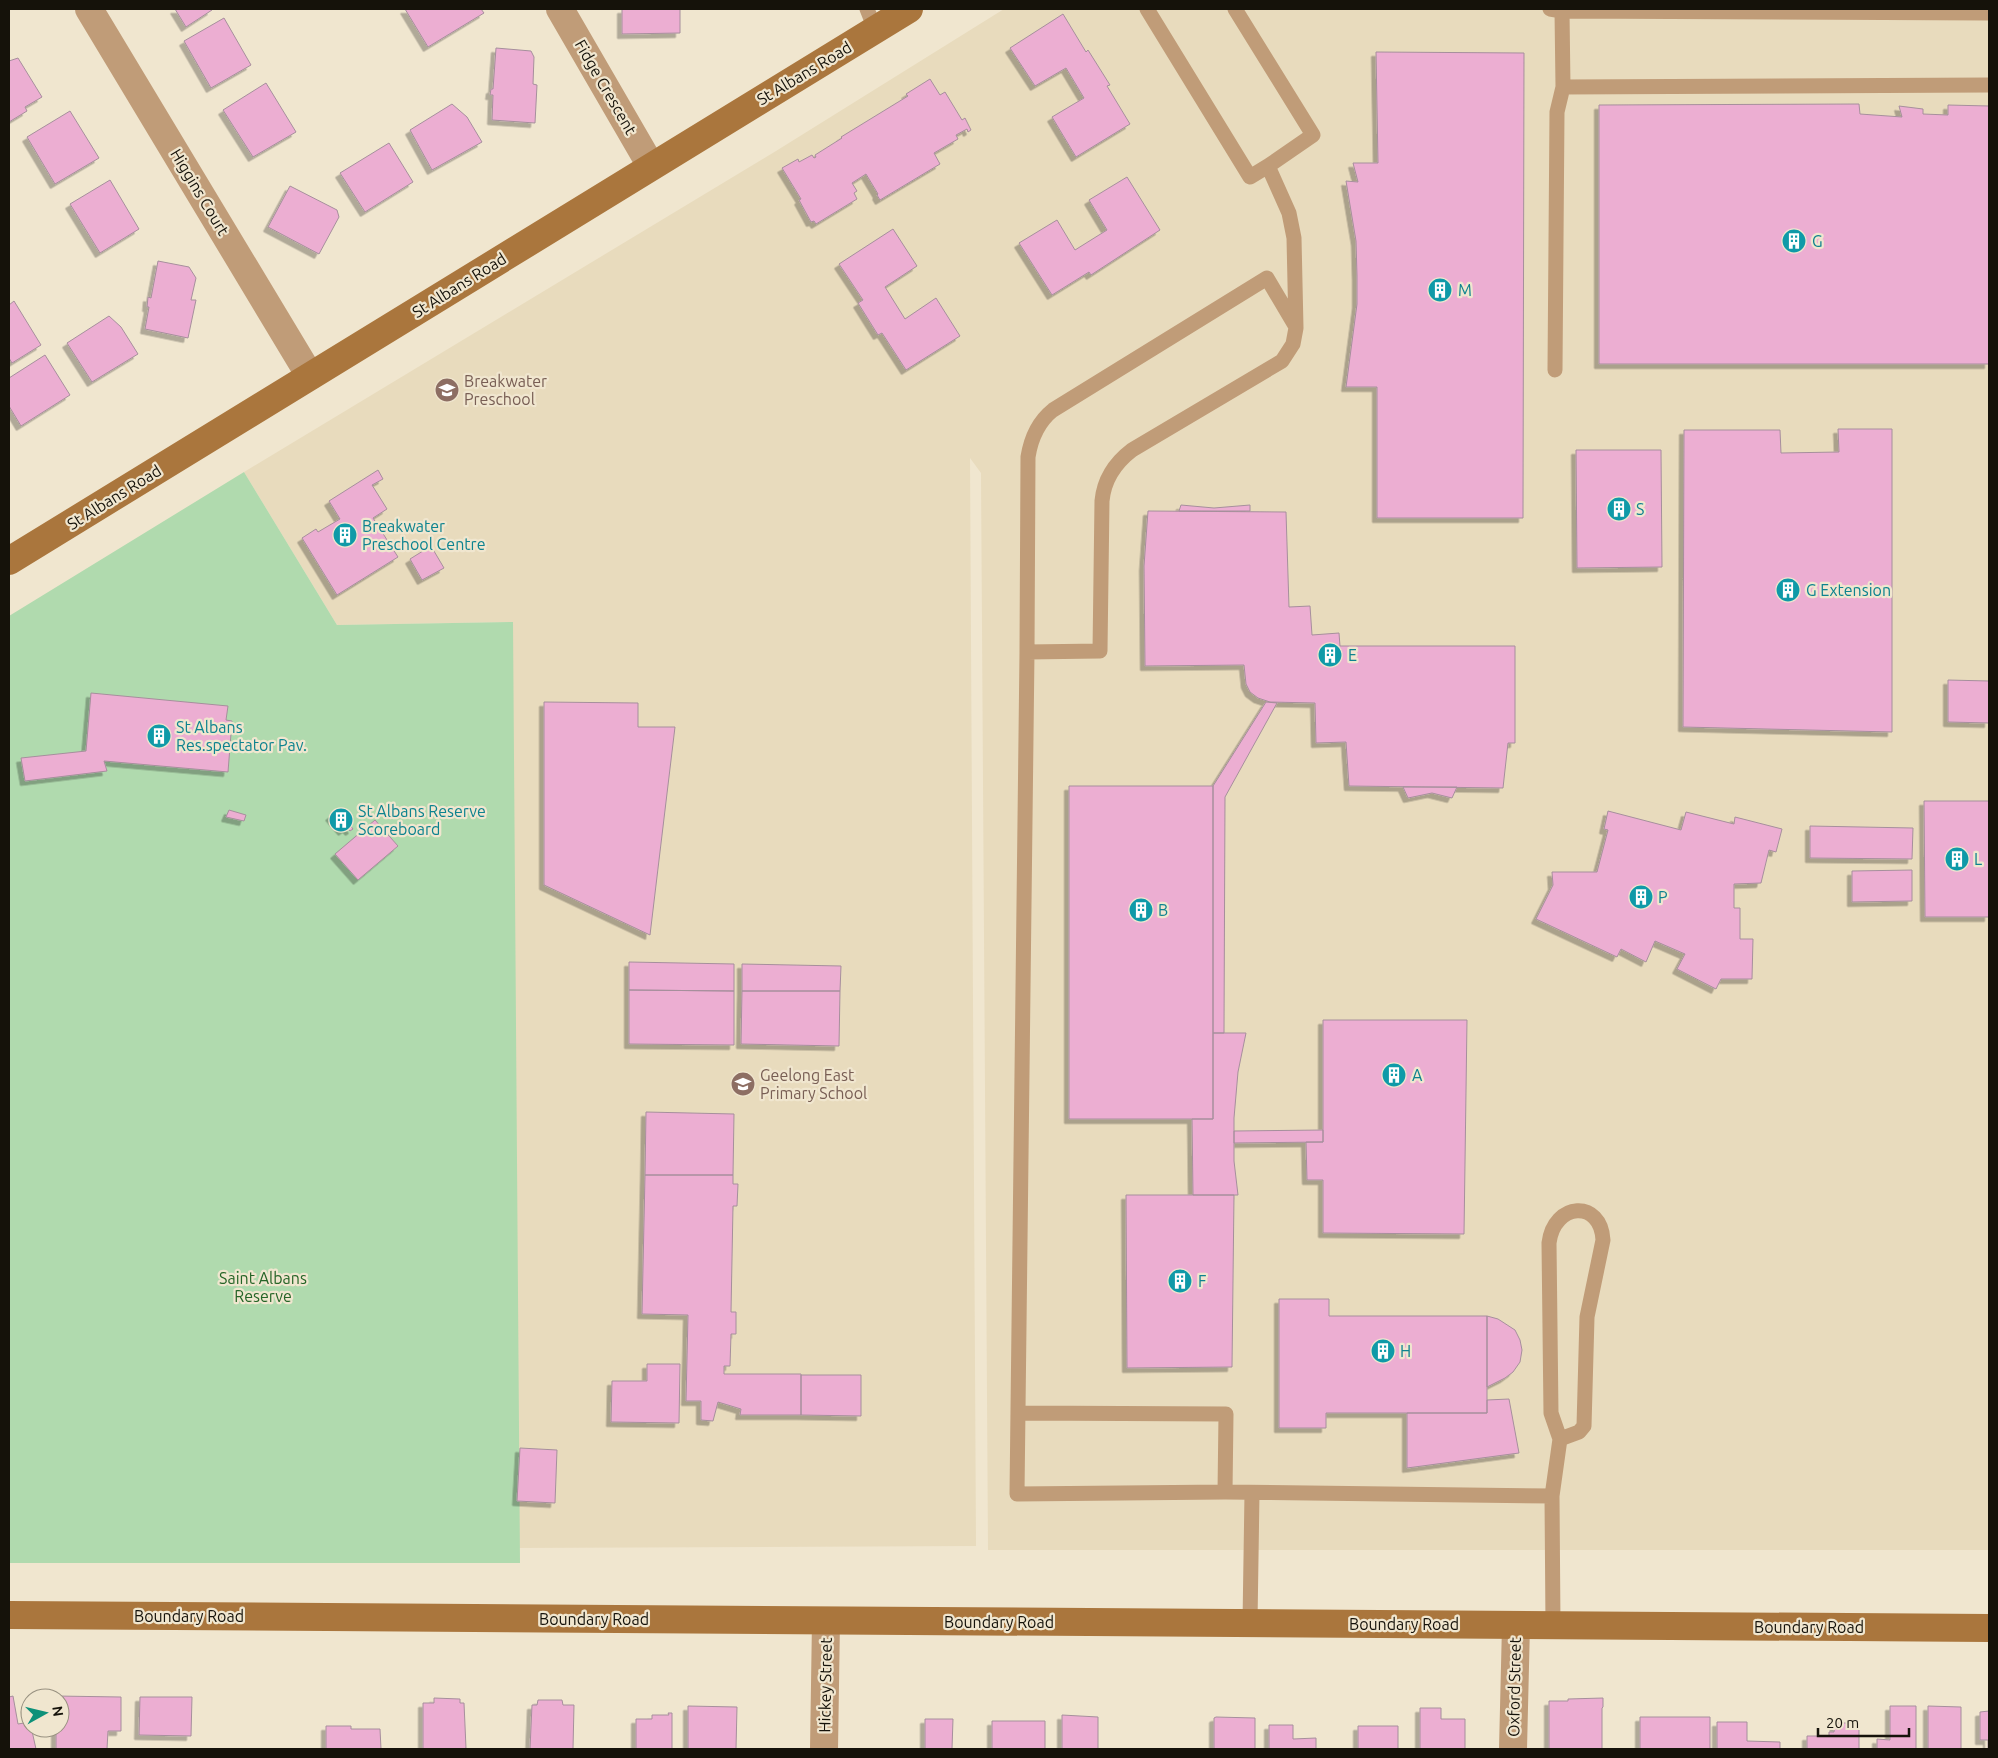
<svg xmlns="http://www.w3.org/2000/svg" width="1998" height="1758" font-family="Ubuntu,sans-serif">
	<style>
		.built { fill: #e8dbbd }
		.green { fill: #b0daae }
		.building { fill: #ecaed2; stroke: #a68f9c; filter: url(#shadow) }
		.lines { fill: none; stroke-linecap: round; stroke-linejoin: round }
		.lane { stroke: #c09c78; stroke-width: 15 }
		.street { stroke: #c09c78; stroke-width: 28 }
		.secondary { stroke: #aa763d; stroke-width: 28 }
		.labels { text-anchor: middle; dominant-baseline: central; stroke-width: 4.5; stroke-linejoin: round; paint-order: stroke }
		.street-label { font-size: 16px; fill: #15120a; stroke: #f0e6cf }
		.culture-label { font-size: 16px; fill: #0d838f; stroke: #f0e6cf; text-anchor: start }
		.education-label { font-size: 16px; fill: #785e54; stroke: #f0e6cf; text-anchor: start }
		.park-label { font-size: 16px; fill: #256527; stroke: #f0e6cf }
	</style>
	<defs>
		<filter id="shadow"><feDropShadow dx="-4.5" dy="4.5" stdDeviation="0" flood-color="#0004"/></filter>
	</defs>
	<rect width="100%" height="100%" fill="#f0e6cf"/>
	<!-- built -->
	<path class="built" d="M1004 9H1989V1550H988L981 473 970 458 976 1546 510 1548 513 622 337 625 244 472 776 151Z"/>
	<!-- green -->
	<path class="green" d="M244 472 337 625 513 622 520 1563H9V616Z"/>
	<!-- building -->
	<path class="building" d="M175 9H211L212 10 186 27Z
		M405 9H481L484 13 428 47Z
		M622 9H680V33L622 34Z
		M1063 14 1086 52 1088 50 1110 85 1107 86 1130 124 1076 157 1052 117 1084 98 1066 68 1035 86 1010 48Z
		M224 18 251 65 211 88 184 41Z
		M496 48 531 51 534 57 533 84 537 85 535 123 492 120 493 95H490L491 89H493Z
		M1376 52 1524 53 1523 518H1377V387H1346L1357 304V276L1356 241 1346 181 1358 182 1353 163H1378Z
		M18 58 42 97 25 107 27 111 9 122V61Z
		M930 79 940 95 945 92 962 120 965 118 971 130 968 132 967 129 956 135 958 139 934 153 940 164 880 200 877 195 878 194 866 174 852 183 857 191 854 193 857 199 816 224 814 221 811 222 799 200 801 199 782 168 798 159 799 162 812 155 814 158 816 157 815 155 842 138 841 137 908 96 906 94Z
		M266 83 296 132 253 157 223 110Z
		M452 104 467 117 482 142 432 170 410 130Z
		M1859 104 1860 114 1902 117 1899 106 1923 109V114L1948 115V105L1989 106V364H1599V105Z
		M70 111 99 158 55 184 27 137Z
		M389 143 413 182 365 212 340 173Z
		M1127 177 1160 230 1091 275 1089 272 1052 295 1019 243 1057 220 1075 250 1107 230 1089 200Z
		M110 180 139 229 100 253 70 204Z
		M290 186 337 210 339 217 319 254 268 227Z
		M893 229 917 266 885 287 905 319 936 298 960 336 906 370 882 333 878 335 858 303 863 300 839 264Z
		M158 261 189 267 196 278 191 300H196L188 338 145 329 149 307H147L148 297 151 298Z
		M14 301 41 345 12 363 9 358V305Z
		M109 316 121 327 138 354 92 382 67 343Z
		M45 355 70 395 21 426 9 406V378Z
		M1838 429H1892V732L1683 727 1684 430H1780L1781 453 1839 452Z
		M1576 450H1661L1662 567 1577 568Z
		M378 470 383 479 372 485 387 509 373 518 398 557 337 595 302 538 316 529 318 532 340 519 329 501Z
		M1181 505 1214 508 1250 505V511H1179Z
		M1148 511 1286 512 1289 607 1310 606 1312 635 1339 633 1340 646H1515V743H1508L1503 788 1349 786 1346 742 1316 743 1315 703 1270 702 1258 698 1250 692 1246 684 1244 665 1145 666 1144 566Z
		M431 546 444 568 422 580 410 559Z
		M1948 680 1989 681V723L1948 722Z
		M91 693 228 706 226 720 232 721 228 772 104 761 107 771 25 781 21 758 86 751Z
		M544 702 638 703V727H675L650 935 544 885Z
		M1266 702 1277 703 1225 797 1224 1033H1213V786Z
		M1069 786H1213V1119H1069Z
		M1403 787H1457L1452 798 1432 793 1408 798Z
		M1924 801H1989V917H1925Z
		M339 809 352 824 350 825 353 829 350 831 347 828 343 831 330 816Z
		M229 810 246 815 244 821 226 817Z
		M1608 811 1681 830 1686 812 1734 824 1735 817 1782 829 1776 852 1769 850 1761 883 1734 884V908H1740V939H1753L1752 979H1721L1716 989 1677 969 1685 954 1655 941 1646 962 1621 949 1617 957 1536 919 1553 885 1552 872H1597L1608 830 1604 829Z
		M375 820 398 846 358 880 335 854Z
		M1810 826 1913 828 1912 859 1810 858Z
		M1912 870V901L1852 902V871Z
		M629 962 734 964V991L629 990Z
		M742 964 841 966 840 991H742Z
		M629 990 734 991V1045L629 1044Z
		M742 991H840L839 1046 741 1044Z
		M1323 1020H1467L1464 1234 1323 1233V1180H1307L1306 1142H1323Z
		M1213 1033H1246L1238 1072 1234 1118V1161L1238 1195H1193L1192 1119H1213Z
		M646 1112 734 1114 733 1175H645Z
		M1323 1130V1142L1234 1143V1131Z
		M645 1175H733V1184H738L737 1206H733L731 1312H736V1334H731L730 1366H724V1374H801V1415H740L741 1409 718 1402 713 1421 701 1420V1401H686L688 1315 642 1314Z
		M1126 1195H1234L1232 1367 1127 1368Z
		M1279 1299H1329V1316H1487V1413H1326V1428H1279Z
		M1487 1316 1498 1319 1515 1330 1520 1340 1522 1350 1520 1362 1513 1372 1505 1378 1487 1387Z
		M647 1364H680L679 1423 611 1422 612 1381H647Z
		M801 1375H861V1416L801 1415Z
		M1509 1399 1519 1453 1407 1468V1413H1487V1400Z
		M520 1448 557 1450 555 1503 517 1501Z
		M13 1696 18 1724 30 1722 36 1749H9V1697Z
		M57 1696 121 1697V1731H108L107 1749H56V1728H60V1698H57Z
		M140 1697H192L191 1736 139 1735Z
		M434 1698 460 1699V1703H464L466 1748 464 1749H423V1703H434Z
		M1603 1698V1707L1602 1708V1749H1549V1701H1568V1699Z
		M538 1700H562L563 1705H574L573 1749H530L532 1705H537Z
		M688 1706 737 1707 736 1749H688Z
		M1890 1706H1916V1749H1877V1739L1890 1740Z
		M1928 1706 1961 1707V1749H1928Z
		M1420 1708H1441V1719H1465V1749H1420Z
		M1989 1711V1749H1988V1740H1980V1712Z
		M668 1713H672V1749H636V1719H652V1715H669Z
		M1062 1715 1098 1717V1749H1062Z
		M1216 1717 1255 1718V1749H1214V1718Z
		M1640 1717H1710V1749H1640Z
		M925 1719H953L952 1749H925Z
		M992 1721H1045V1749H992Z
		M1717 1722H1747V1741L1780 1742V1749H1717Z
		M1835 1723H1859V1749H1807V1736H1829V1732H1834Z
		M1269 1725H1293V1739L1316 1738V1749H1269Z
		M326 1726H351V1729H380L381 1749H326Z
		M1358 1726H1398V1749H1358Z"/>
	<g class="lines">
		<!-- lane -->
		<path class="lane" d="M867 9 875 29
			M1147 9 1250 177 1268 166
			M1235 9 1313 135 1268 166 1289 213 1294 238 1296 328 1293 344 1282 361 1132 450C1115 463 1104 479 1102 501L1100 651 1027 652 1017 1494 1225 1492 1552 1496 1560 1439 1551 1413 1549 1243C1554 1202 1601 1199 1603 1240L1587 1317 1584 1426 1579 1432 1560 1439
			M1550 9 1562 11 1989 13
			M1562 11 1563 87
			M1555 370 1557 112 1563 87 1989 85
			M1027 652 1028 457C1031 438 1038 422 1053 410L1267 278 1296 327
			M1018 1413 1226 1414 1225 1492
			M1552 1496 1553 1626
			M1250 1623 1252 1493"/>
		<!-- street -->
		<path class="street" d="M89 9 310 376
			M560 9 651 166
			M824 1749 826 1621
			M1513 1749 1516 1625"/>
		<!-- secondary -->
		<path class="secondary" d="M9 561 909 9
			M9 1615 1989 1628"/>
	</g>
	<!-- icons -->
	<defs>
		<symbol id="building-disc" viewBox="-11 -11 22 22"><circle r="9.5" fill="#0f9aa8" stroke="#f0e6cf"/><path d="M-4-6H4V6H1V3H-1V6H-4ZM-2.5-4.3h1.7v1.8h-1.7ZM.8-4.3h1.7v1.8H.8ZM-2.5-1h1.7V.8h-1.7ZM.8-1h1.7V.8H.8Z" fill="#fff"/></symbol>
		<symbol id="school-disc" viewBox="-11 -11 22 22"><circle r="9.5" fill="#8d6e63" stroke="#f0e6cf"/><path d="M0-5L7-2L0 1L-7-2ZM-4 1L0 2.5L4 1V4Q0 6-4 4Z" fill="#fff"/></symbol>
	</defs>
	<g fill-rule="evenodd">
		<use href="#building-disc" x="1780" y="227" width="28" height="28"/>
		<use href="#building-disc" x="1426" y="276" width="28" height="28"/>
		<use href="#school-disc" x="433" y="376" width="28" height="28"/>
		<use href="#building-disc" x="1605" y="495" width="28" height="28"/>
		<use href="#building-disc" x="331" y="521" width="28" height="28"/>
		<use href="#building-disc" x="1774" y="576" width="28" height="28"/>
		<use href="#building-disc" x="1316" y="641" width="28" height="28"/>
		<use href="#building-disc" x="145" y="722" width="28" height="28"/>
		<use href="#building-disc" x="327" y="806" width="28" height="28"/>
		<use href="#building-disc" x="1943" y="845" width="28" height="28"/>
		<use href="#building-disc" x="1627" y="883" width="28" height="28"/>
		<use href="#building-disc" x="1127" y="896" width="28" height="28"/>
		<use href="#building-disc" x="1380" y="1061" width="28" height="28"/>
		<use href="#school-disc" x="729" y="1070" width="28" height="28"/>
		<use href="#building-disc" x="1166" y="1267" width="28" height="28"/>
		<use href="#building-disc" x="1369" y="1337" width="28" height="28"/>
	</g>
	<g class="labels">
		<!-- street labels -->
		<g class="street-label">
			<text transform="translate(804 73) rotate(-31)">St Albans Road</text>
			<text transform="translate(606 87) rotate(60)">Fidge Crescent</text>
			<text transform="translate(200 192) rotate(59)">Higgins Court</text>
			<text transform="translate(459 285) rotate(-32)">St Albans Road</text>
			<text transform="translate(114 497) rotate(-32)">St Albans Road</text>
			<text x="189" y="1616">Boundary Road</text>
			<text x="594" y="1619">Boundary Road</text>
			<text x="999" y="1622">Boundary Road</text>
			<text x="1404" y="1624">Boundary Road</text>
			<text x="1809" y="1627">Boundary Road</text>
			<text transform="translate(825 1685) rotate(-89)">Hickey Street</text>
			<text transform="translate(1514 1687) rotate(-89)">Oxford Street</text>
		</g>
		<!-- culture labels -->
		<g class="culture-label">
			<text x="1812" y="241">G</text>
			<text x="1458" y="290">M</text>
			<text x="1636" y="509">S</text>
			<text x="362" y="526">Breakwater<tspan x="362" dy="18">Preschool Centre</tspan></text>
			<text x="1806" y="590">G Extension</text>
			<text x="1348" y="655">E</text>
			<text x="176" y="727">St Albans<tspan x="176" dy="18">Res.spectator Pav.</tspan></text>
			<text x="358" y="811">St Albans Reserve<tspan x="358" dy="18">Scoreboard</tspan></text>
			<text x="1974" y="859">L</text>
			<text x="1658" y="897">P</text>
			<text x="1158" y="910">B</text>
			<text x="1412" y="1075">A</text>
			<text x="1198" y="1281">F</text>
			<text x="1400" y="1351">H</text>
		</g>
		<!-- education labels -->
		<g class="education-label">
			<text x="464" y="381">Breakwater<tspan x="464" dy="18">Preschool</tspan></text>
			<text x="760" y="1075">Geelong East<tspan x="760" dy="18">Primary School</tspan></text>
		</g>
		<!-- park labels -->
		<g class="park-label">
			<text x="263" y="1278">Saint Albans<tspan x="263" dy="18">Reserve</tspan></text>
		</g>
	</g>
	<!-- border -->
	<rect width="1998" height="1758" fill="none" stroke="#15120a" stroke-width="20"/>
	<!-- north arrow -->
	<g transform="translate(45 1713) rotate(82)"><circle r="24" fill="#f0e6cf" stroke="#989180"/>
	<path d="M0-4L9 19L0 12L-9 19Z" fill="#0e9179"/>
	<text y="-8" font-size="14" font-weight="bold" text-anchor="middle" fill="#15120a">N</text>
	</g>
	<!-- scale -->
	<path d="M1818 1728v8h91v-8" fill="none" stroke="#15120a" stroke-width="2.5"/>
	<text x="1826" y="1728" font-size="15" fill="#15120a" stroke="#f0e6cf" stroke-width="4" paint-order="stroke">20 m</text>
</svg>
